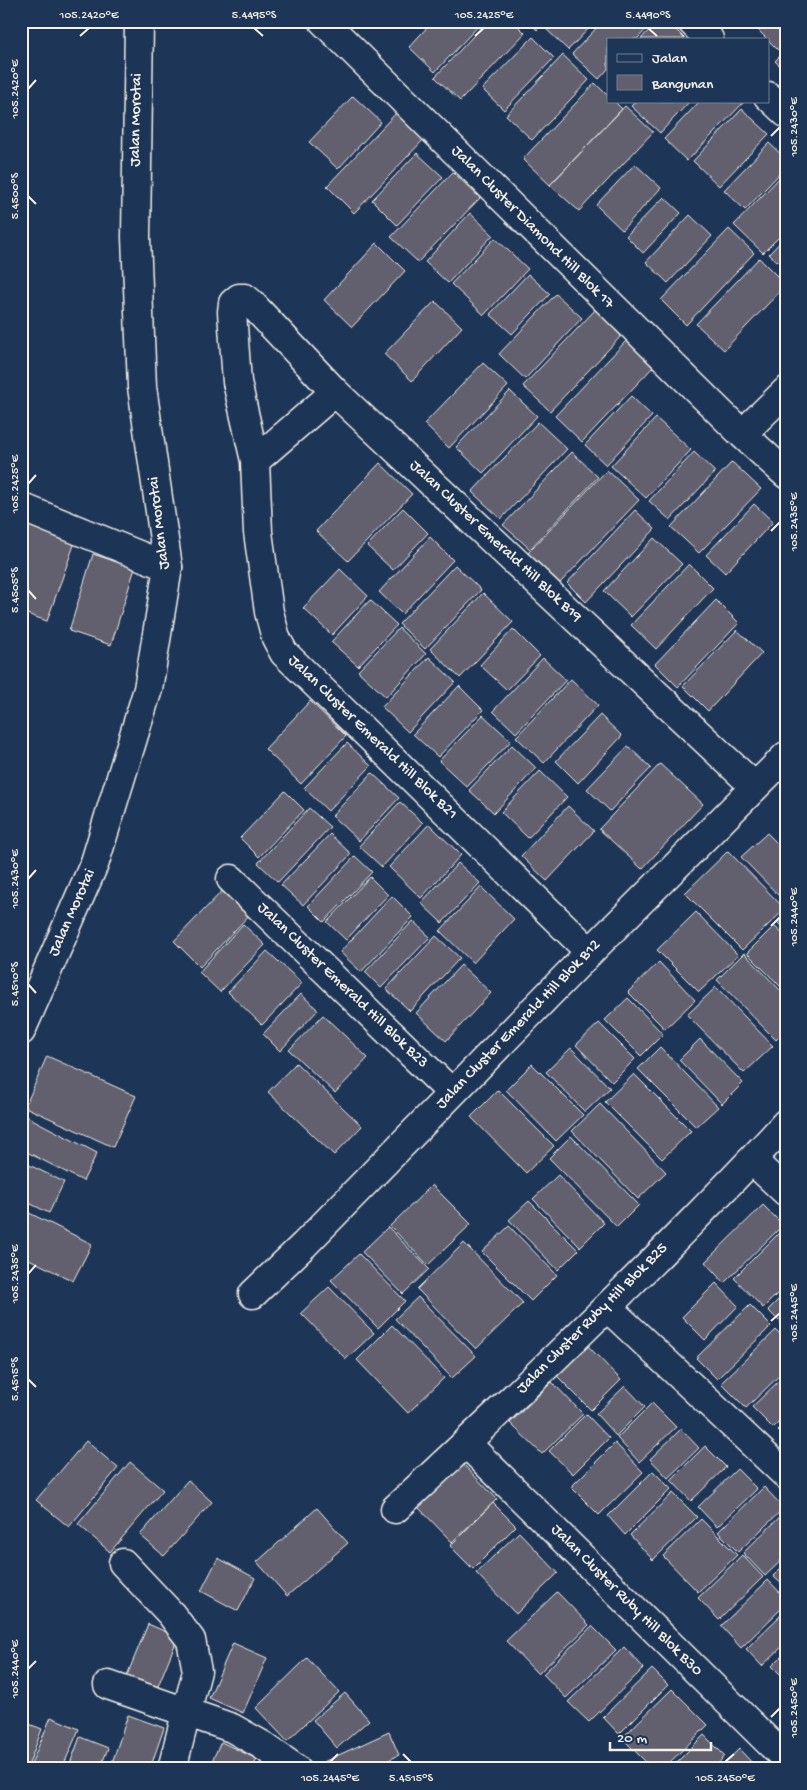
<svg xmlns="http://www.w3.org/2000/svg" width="807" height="1790" font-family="'Gochi Hand',sans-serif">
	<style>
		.building { fill: #625e6e; stroke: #f4f1e8 }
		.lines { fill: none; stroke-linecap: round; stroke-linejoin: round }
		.street-casing { stroke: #f4f1e8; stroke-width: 31 }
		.secondary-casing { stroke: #f4f1e8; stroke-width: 31 }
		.street { stroke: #1d3557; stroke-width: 28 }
		.secondary { stroke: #1d3557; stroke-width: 28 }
		.ticks { fill: none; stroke: #f4f1e8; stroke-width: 2 }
		.labels { text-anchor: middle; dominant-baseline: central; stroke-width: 4; stroke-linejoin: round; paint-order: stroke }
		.street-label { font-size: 16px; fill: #f4f1e8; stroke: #1d3557 }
		.neatline { fill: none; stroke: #f4f1e8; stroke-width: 2 }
		.ticks-label { font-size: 12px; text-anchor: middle; fill: #f4f1e8 }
	</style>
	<rect width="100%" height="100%" fill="#1d3557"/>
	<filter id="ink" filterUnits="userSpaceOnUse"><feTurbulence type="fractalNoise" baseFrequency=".02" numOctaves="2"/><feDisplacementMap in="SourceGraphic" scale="10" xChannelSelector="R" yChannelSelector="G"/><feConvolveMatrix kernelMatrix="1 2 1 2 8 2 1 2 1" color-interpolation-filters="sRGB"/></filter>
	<g filter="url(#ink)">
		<!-- building -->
		<path class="building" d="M433 21H483L435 72 409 47Z
			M487 21H513L525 33 460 101 435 77Z
			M528 21H546L537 30Z
			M549 21H596L568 50 544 27Z
			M603 21H654L637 39H608V69L599 79 572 54Z
			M657 21H667L685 39H641Z
			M758 21H786V42L778 50 754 26Z
			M533 37 554 58 504 110 482 89Z
			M786 50V72L775 61Z
			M563 55 589 80 532 140 506 115Z
			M595 83 608 96V101H614L622 109 550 185 523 159Z
			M353 96 381 122 338 169 309 142Z
			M636 101H690L660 133 631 106Z
			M700 101 744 102 687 161 664 139Z
			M625 106 653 132 579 211 550 185Z
			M742 109 769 134 719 186 693 161Z
			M398 111 425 138 354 213 327 186Z
			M769 143 786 159V167L745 210 724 190Z
			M417 153 443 177 397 225 372 200Z
			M635 164 661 188 622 230 596 205Z
			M786 171V230L763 253 734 225Z
			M453 172 480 198 418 262 391 237Z
			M664 197 681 213 643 253 626 236Z
			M470 213 493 235 448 283 425 262Z
			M690 215 712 236 668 283 646 262Z
			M729 229 754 253 686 325 661 300Z
			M786 236V269L769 254Z
			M495 238 528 269 484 315 451 284Z
			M377 243 405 271 352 327 324 300Z
			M759 258 786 285 724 350 696 324Z
			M528 274 550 294 512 334 490 314Z
			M556 294 582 318 525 379 499 354Z
			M435 301 462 327 412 381 384 354Z
			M596 309 623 334 550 411 523 386Z
			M627 340 654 366 582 442 555 416Z
			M483 363 508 386 449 448 424 424Z
			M510 391 537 416 483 473 456 447Z
			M631 396 652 416 606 465 585 445Z
			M656 418 691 450 646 498 611 466Z
			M538 422 567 449 501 519 472 492Z
			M572 452 598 477 530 549 503 525Z
			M694 452 715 472 670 520 649 501Z
			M732 462 761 489 699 553 671 527Z
			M380 463 412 494 348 561 316 531Z
			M607 470 639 500 560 583 528 553Z
			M754 504 773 522 725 573 706 555Z
			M403 508 428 533 393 570 367 546Z
			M635 510 655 529 586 602 567 583Z
			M21 522 75 542 47 621 21 612Z
			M430 537 453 560 402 614 379 592Z
			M654 538 682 564 631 617 604 591Z
			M93 554 135 568 111 645 69 631Z
			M689 564 713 588 656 649 631 625Z
			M455 565 481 590 425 649 399 624Z
			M340 569 368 596 332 635 303 608Z
			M483 593 513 622 460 678 430 649Z
			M370 600 397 625 358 666 331 642Z
			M716 600 739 623 678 687 655 664Z
			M399 628 426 654 386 697 358 671Z
			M513 629 540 656 507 690 480 665Z
			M737 630 762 653 708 711 683 686Z
			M429 657 455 682 408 732 382 707Z
			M543 658 566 680 516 733 493 711Z
			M571 679 598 705 544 763 516 737Z
			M459 686 483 710 438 757 413 734Z
			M310 701 346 736 301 784 265 749Z
			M483 715 511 741 467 787 439 761Z
			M600 715 622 736 578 783 556 761Z
			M347 743 371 766 328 811 304 788Z
			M512 745 536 768 494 813 469 790Z
			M628 746 651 768 610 811 587 789Z
			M660 764 703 804 642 869 599 829Z
			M540 771 567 797 528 838 501 812Z
			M372 773 399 798 359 841 332 816Z
			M285 791 304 810 259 857 240 838Z
			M400 802 423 823 382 867 359 846Z
			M568 806 594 831 547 881 521 856Z
			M309 808 330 827 278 882 258 863Z
			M786 823V837L779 830Z
			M429 824 461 855 421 898 389 867Z
			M767 833 786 852V903L741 857Z
			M330 834 351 854 303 905 281 885Z
			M728 851 785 909 742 950 685 893Z
			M355 856 372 872 324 922 308 906Z
			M458 863 480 883 442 923 421 903Z
			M370 877 388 895 346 940 327 922Z
			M227 886 253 911 200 967 174 941Z
			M481 887 514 919 473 963 440 931Z
			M392 896 413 917 361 972 340 952Z
			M696 912 738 955 699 992 657 950Z
			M786 916V931L778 923Z
			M413 921 430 937 381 988 365 972Z
			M243 924 265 945 220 992 199 972Z
			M774 926 786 937V992L747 953Z
			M436 936 460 958 410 1011 386 989Z
			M267 951 302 983 262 1025 228 992Z
			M744 953 786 996V1030L776 1040 717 980Z
			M659 962 695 1000 665 1029 628 992Z
			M461 965 491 993 446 1041 416 1013Z
			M716 987 773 1046 744 1073 687 1015Z
			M301 994 318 1010 280 1051 263 1034Z
			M628 998 663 1034 641 1056 605 1020Z
			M323 1015 368 1058 335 1093 289 1050Z
			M599 1023 635 1059 612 1082 576 1045Z
			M700 1039 743 1083 722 1104 679 1060Z
			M660 1047 718 1107 696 1127 638 1069Z
			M571 1048 610 1088 585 1112 546 1072Z
			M47 1056 136 1096 113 1147 25 1107Z
			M296 1063 362 1126 334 1155 268 1092Z
			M532 1064 583 1115 556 1141 506 1090Z
			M634 1074 691 1131 662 1159 605 1102Z
			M498 1090 554 1146 526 1173 471 1117Z
			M600 1104 666 1172 638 1199 572 1131Z
			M26 1116 97 1153 83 1181 21 1149V1125Z
			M571 1136 639 1205 617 1227 549 1158Z
			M786 1138V1161L775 1149Z
			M21 1161 64 1182 49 1213 21 1199Z
			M558 1175 604 1223 580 1247 533 1199Z
			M432 1185 471 1224 428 1265 390 1226Z
			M529 1201 578 1250 558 1270 509 1220Z
			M763 1205 783 1225 724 1283 705 1262Z
			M21 1209 92 1244 73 1281 21 1255Z
			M509 1226 557 1275 531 1301 482 1252Z
			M388 1227 429 1269 403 1294 362 1252Z
			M783 1229 786 1231V1285L763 1308 734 1278Z
			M464 1243 523 1303 476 1349 417 1289Z
			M359 1254 405 1301 378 1328 331 1280Z
			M716 1283 738 1306 705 1340 682 1317Z
			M329 1287 374 1333 346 1359 301 1313Z
			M786 1292V1328L768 1310Z
			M418 1297 476 1356 452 1378 395 1319Z
			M750 1305 771 1326 717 1379 696 1358Z
			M392 1325 444 1378 408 1413 357 1360Z
			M776 1330 786 1340V1369L746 1408 721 1383Z
			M587 1345 621 1380 591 1410 556 1375Z
			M786 1374V1415L773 1428 752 1407Z
			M552 1382 583 1414 542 1454 510 1423Z
			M625 1386 645 1407 616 1436 596 1414Z
			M652 1403 676 1427 639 1462 617 1438Z
			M586 1414 609 1438 573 1474 549 1451Z
			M786 1422V1437L778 1430Z
			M681 1429 699 1448 668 1478 650 1459Z
			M86 1441 118 1468 69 1527 36 1500Z
			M615 1443 643 1472 599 1515 571 1487Z
			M705 1446 726 1467 691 1501 671 1480Z
			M130 1462 163 1490 110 1552 78 1524Z
			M461 1462 497 1499 452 1542 417 1506Z
			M737 1469 757 1489 717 1527 698 1507Z
			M653 1471 671 1489 625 1535 608 1516Z
			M188 1480 212 1502 164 1556 140 1535Z
			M764 1487 784 1508 738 1552 718 1532Z
			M673 1493 697 1517 653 1560 630 1535Z
			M493 1503 516 1526 473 1569 450 1546Z
			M317 1508 348 1543 287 1596 257 1562Z
			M786 1511V1556L765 1576 743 1553Z
			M701 1519 737 1555 698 1592 663 1556Z
			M519 1532 558 1573 516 1614 476 1573Z
			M742 1555 763 1577 719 1620 698 1598Z
			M218 1558 255 1578 238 1611 201 1591Z
			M786 1563V1588L773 1576Z
			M768 1580 786 1599V1604L741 1648 721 1626Z
			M557 1592 589 1625 538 1674 506 1641Z
			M786 1610V1643L762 1666 746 1649Z
			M148 1624 178 1637 156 1691 126 1678Z
			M592 1626 616 1650 566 1698 543 1674Z
			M233 1643 267 1658 243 1713 209 1698Z
			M624 1647 644 1668 589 1722 568 1702Z
			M786 1652V1680L772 1666Z
			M307 1658 339 1692 287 1741 256 1708Z
			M652 1669 668 1685 619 1734 603 1717Z
			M672 1689 708 1725 663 1769H653L622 1738Z
			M345 1693 369 1720 337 1748 313 1720Z
			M128 1715 164 1728 150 1769H110Z
			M51 1717 79 1729 62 1769H29Z
			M21 1721 42 1729 27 1769H21Z
			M389 1732 399 1755 370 1769H321L319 1764Z
			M704 1735 725 1756 713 1769H670Z
			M80 1737 108 1748 100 1769H68Z
			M221 1742 257 1759 252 1769H208Z
			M739 1749 758 1769H719Z"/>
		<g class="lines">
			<defs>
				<path id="street" d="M323 21 742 434 786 474
					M691 21 709 39
					M768 96 786 113
					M742 434 786 391
					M255 461 335 392
					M21 507 168 567
					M231 879 452 1093
					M590 952 284 653 276 638 269 612 258 532 255 461 237 382 232 312 233 303 239 298H245L250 302 335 392 754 786
					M752 1160 786 1192
					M253 1294 304 1245 590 952 786 756
					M607 1307 786 1475
					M466 1443 786 1759
					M395 1509C488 1423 579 1336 668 1246 708 1205 748 1165 786 1123
					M123 1563 171 1614 191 1640 197 1671 172 1769
					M108 1685 232 1728 262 1745 296 1769"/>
				<path id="secondary" d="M21 1031 95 862 148 689 168 567 142 387 136 237 139 21"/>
			</defs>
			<!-- street casing -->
			<use href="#street" class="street-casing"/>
			<!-- secondary casing -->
			<use href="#secondary" class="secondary-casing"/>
			<!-- street -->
			<use href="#street" class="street"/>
			<!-- secondary -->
			<use href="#secondary" class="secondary"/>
		</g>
	</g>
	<!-- ticks -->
	<path class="ticks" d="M254 28 263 36M648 28 657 36M80 36 89 28M475 36 484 28M28 89 36 80M771 136 780 127M28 196 36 204M28 484 36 475M771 531 780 522M28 590 36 599M28 879 36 870M771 926 780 917M28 984 36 993M28 1274 36 1265M771 1321 780 1313M28 1379 36 1387M28 1669 36 1661M771 1717 780 1708M403 1754 411 1762M330 1762 338 1754M725 1762 734 1754"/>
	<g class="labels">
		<!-- street labels -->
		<g class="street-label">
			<text transform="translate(137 120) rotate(-89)">Jalan Morotai</text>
			<text transform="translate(532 228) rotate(45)">Jalan Cluster Diamond Hill Blok 17</text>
			<text transform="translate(160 523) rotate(-97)">Jalan Morotai</text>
			<text transform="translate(495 542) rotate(43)">Jalan Cluster Emerald Hill Blok B19</text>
			<text transform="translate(372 738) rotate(44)">Jalan Cluster Emerald Hill Blok B21</text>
			<text transform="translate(73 913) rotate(-66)">Jalan Morotai</text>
			<text transform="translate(342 986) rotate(44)">Jalan Cluster Emerald Hill Blok B23</text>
			<text transform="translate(519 1025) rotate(-46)">Jalan Cluster Emerald Hill Blok B12</text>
			<text transform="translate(593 1319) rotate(-45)">Jalan Cluster Ruby Hill Blok B25</text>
			<text transform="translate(626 1601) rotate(45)">Jalan Cluster Ruby Hill Blok B30</text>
		</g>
	</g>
	<!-- margin -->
	<rect width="807" height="1790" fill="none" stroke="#1d3557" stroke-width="55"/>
	<!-- legend -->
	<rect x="607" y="38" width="162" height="65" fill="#1d3557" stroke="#738091"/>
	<rect x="617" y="54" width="25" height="8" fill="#1d3557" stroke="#738091"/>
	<text x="652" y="62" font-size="15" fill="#f4f1e8">Jalan</text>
	<rect x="617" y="75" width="25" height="15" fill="#625e6e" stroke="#738091"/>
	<text x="652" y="88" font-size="15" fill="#f4f1e8">Bangunan</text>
	<!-- scale -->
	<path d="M610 1742v8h101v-8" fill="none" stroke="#f4f1e8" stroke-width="2.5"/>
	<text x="617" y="1742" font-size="15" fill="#f4f1e8" stroke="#1d3557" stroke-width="4" paint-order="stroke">20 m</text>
	<rect x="28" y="28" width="752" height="1734" class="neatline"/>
	<g class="ticks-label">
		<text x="89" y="18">105.2420°E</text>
		<text x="254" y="18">5.4495°S</text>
		<text x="484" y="18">105.2425°E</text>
		<text x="648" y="18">5.4490°S</text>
		<text transform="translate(14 89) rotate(-90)" y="4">105.2420°E</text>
		<text transform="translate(793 127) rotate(-90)" y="4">105.2430°E</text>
		<text transform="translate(14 196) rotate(-90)" y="4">5.4500°S</text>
		<text transform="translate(14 484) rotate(-90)" y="4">105.2425°E</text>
		<text transform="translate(793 522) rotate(-90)" y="4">105.2435°E</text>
		<text transform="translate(14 590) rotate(-90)" y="4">5.4505°S</text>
		<text transform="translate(14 879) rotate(-90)" y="4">105.2430°E</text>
		<text transform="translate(793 917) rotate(-90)" y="4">105.2440°E</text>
		<text transform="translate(14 984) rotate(-90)" y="4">5.4510°S</text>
		<text transform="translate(14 1274) rotate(-90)" y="4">105.2435°E</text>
		<text transform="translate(793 1313) rotate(-90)" y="4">105.2445°E</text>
		<text transform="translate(14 1379) rotate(-90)" y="4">5.4515°S</text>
		<text transform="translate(14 1669) rotate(-90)" y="4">105.2440°E</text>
		<text transform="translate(793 1708) rotate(-90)" y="4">105.2450°E</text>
		<text x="330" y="1781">105.2445°E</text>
		<text x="411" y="1781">5.4515°S</text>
		<text x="725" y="1781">105.2450°E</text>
	</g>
</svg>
